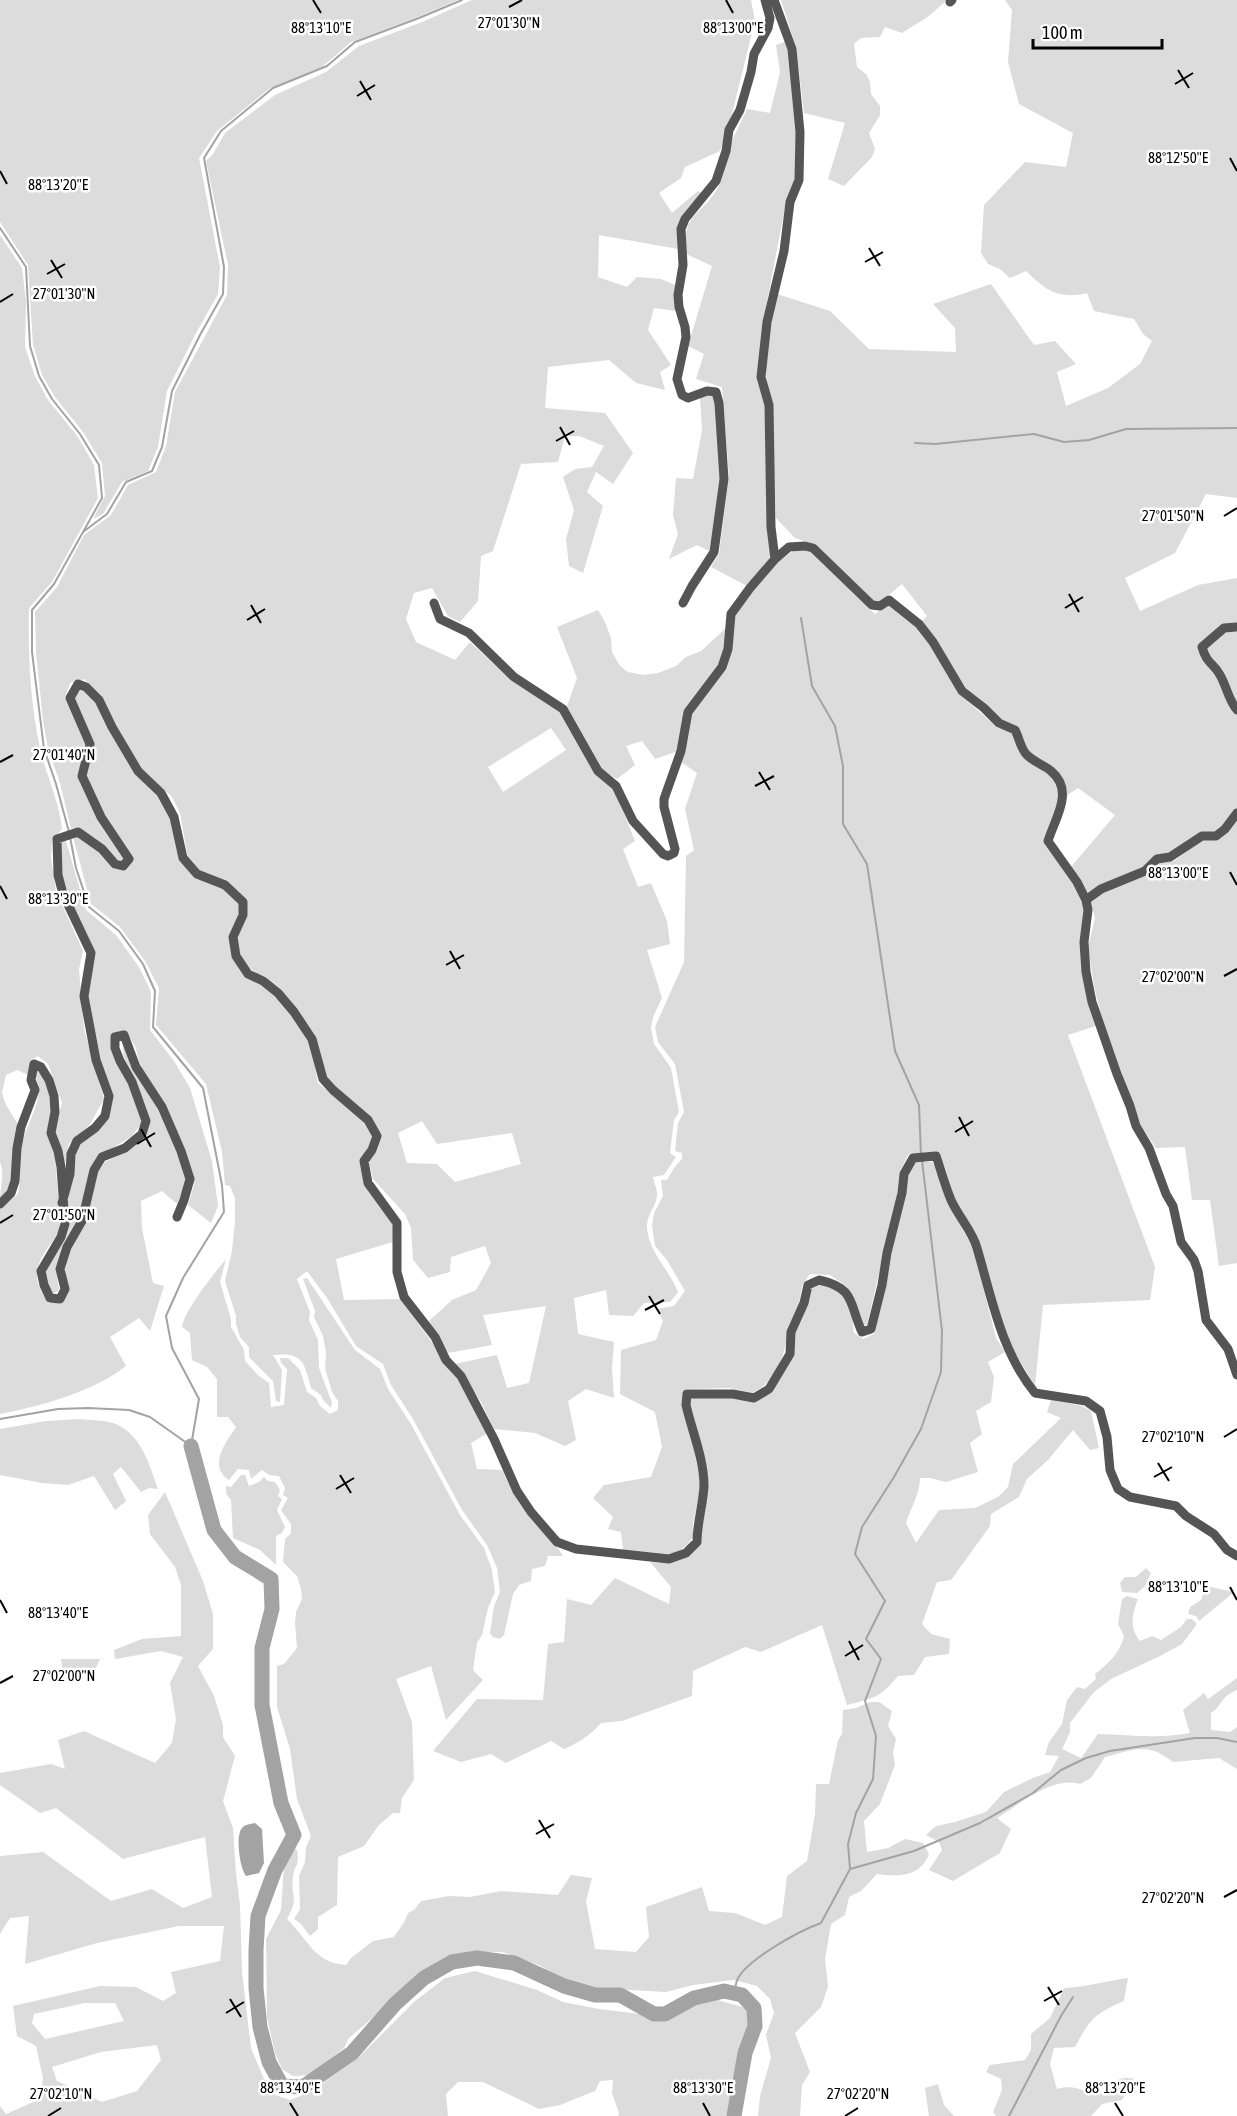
<svg xmlns="http://www.w3.org/2000/svg" width="1237" height="2116" font-family="'Asap Condensed',sans-serif">
	<style>
		.green { fill: #dcdcdc; fill-rule: evenodd }
		.water { fill: #a3a3a3 }
		.lines { fill: none; stroke-linecap: round; stroke-linejoin: round }
		.stream { stroke: #a3a3a3; stroke-width: 2 }
		.river { stroke: #a3a3a3; stroke-width: 15 }
		.street { stroke: #555; stroke-width: 9 }
		.ticks { fill: none; stroke: #000; stroke-width: 2 }
		.ticks-label { font-size: 15px; text-anchor: middle; fill: #000; stroke: #fff; stroke-width: 5; stroke-linejoin: round; paint-order: stroke }
	</style>
	<rect width="100%" height="100%" fill="#fff"/>
	<!-- green -->
	<path class="green" d="M0 0H458L415 18 351 42 322 67 269 89 217 131 199 158 220 267 218 294 195 335 167 391 158 447 148 471 122 482 103 514 93 519 105 496 102 463 83 432 55 397 42 375 33 345 28 265 0 222Z
		M472 0H751L755 21 731 118 720 151 685 167 681 178 659 193 672 213 698 191 703 194 691 206 678 249 599 235 598 277 627 287 637 277 661 279 675 285V311L654 308 648 330 671 365 660 372 665 390 636 383 609 360 548 367 545 408 605 413 633 453 613 484 596 472 587 492 603 506 583 573 569 566 566 539 574 510 563 477 575 469 592 467 604 446 579 436H565L558 462 521 464 493 551 481 556 478 601 460 622 448 616 432 588 414 593 406 619 416 642 455 660 470 642 512 681 561 711 614 788 635 841 623 849 638 887 651 883 667 921 670 944 647 950 662 998 653 1017 651 1028 654 1044 671 1068 679 1112 674 1120 670 1153 676 1157 664 1175 653 1177C654 1183 658 1191 657 1196 656 1207 646 1215 647 1228 649 1253 669 1269 678 1292L670 1302 644 1303 633 1316 609 1315 606 1290 574 1298 578 1334 614 1342 612 1368 614 1398 586 1389 568 1401 576 1440 565 1446 535 1433 494 1429 481 1402 454 1364 497 1355 507 1388 529 1383 546 1306 483 1315 492 1345 448 1353 429 1321 452 1300 476 1290 491 1263 485 1246 451 1257 450 1272 428 1278 413 1260 411 1228 405 1214 373 1179 369 1162 377 1151 381 1135 324 1075 320 1052 314 1033 295 1009 263 977 249 968 239 954 236 937 244 900 199 871 188 858 180 813 172 797 138 765 114 724 101 695 84 679 70 683 65 698 85 741V753L78 776 125 859 121 863 77 828 71 829 60 783 48 749 43 721 36 652 35 612 57 587 84 535 111 515 128 485 156 472 166 446 175 392 227 295 228 265 206 161 213 154 225 133 275 95 326 72 359 46 422 22ZM551 728 566 750 503 792 488 767ZM422 1121 437 1144 512 1133 521 1164 455 1182 437 1164 407 1163 398 1133Z
		M781 0H947L929 16 902 33 885 27 880 37 861 38 854 44 857 67 866 74 870 82 871 94 880 106V115L869 133 875 149 872 157 844 186 828 179 845 123 804 113 796 47Z
		M1005 0H1237V498L1206 494 1175 553 1125 578 1140 611 1198 585 1237 578V626C1216 627 1212 631 1199 647L1218 673 1237 713V808L1221 829 1088 896 1070 868 1115 815 1078 788 1066 796 1064 784 1027 753 1023 738 1016 728 1000 720 963 690 921 622 927 616 902 584 885 598 876 603 814 544 795 538 776 518 771 405 766 375 765 353 777 294 830 311 869 349 956 352 955 328 933 304 991 284 1034 345 1055 341 1076 364 1057 372 1066 406 1108 388 1140 364 1152 341 1143 334 1134 319 1094 311 1087 293C1059 300 1045 290 1026 271L1010 278 1000 269 988 264 981 253 984 205 1025 162 1066 167 1073 133 1019 104 1008 62 1012 10Z
		M787 41 797 115 798 180 786 202 763 323 771 560 747 586 711 567 719 554 729 477 722 387 696 379 704 354 688 346 712 266 686 254C682 212 700 218 717 189 724 178 724 165 728 153 732 138 741 123 747 109L770 113 780 72 776 45Z
		M0 235 22 268 26 301 25 347 35 376 48 400 78 437 94 465 98 498 52 582 29 608C28 654 30 702 40 748 46 775 59 800 62 829L52 840 51 858 56 891 83 951 79 969 84 1029 104 1099 89 1126 69 1144 64 1169 54 1132 62 1103 48 1064 38 1056 31 1060 28 1075 17 1070 6 1075 2 1093 6 1105 19 1126 10 1191 0 1200C0 1187 5 1174 0 1162Z
		M707 394 713 397 716 405 723 479 711 552 697 545 669 559 678 534 673 515 676 478 693 479 702 430 700 397Z
		M804 549 811 552 875 614 889 603 918 627 943 663 959 694 997 727 1014 733 1024 757 1049 773 1056 781 1060 801 1045 842 1085 902 1082 943 1096 1026 1068 1035 1155 1267 1150 1300 1043 1305 1035 1386 1004 1334 983 1263 952 1195 946 1170 938 1153 908 1155 900 1172 897 1196 867 1325 862 1326 857 1316 855 1300 846 1286 830 1275 810 1274 802 1286 799 1304 788 1332 783 1355 776 1371 765 1385 753 1393 730 1388 685 1389 682 1408 692 1439 701 1486 693 1523V1537L687 1545 678 1552 666 1556 623 1551 621 1532 608 1529 613 1517 593 1498 604 1485 651 1477 662 1447 655 1412 620 1394 621 1350 656 1340 663 1321 657 1309 674 1306 685 1291 667 1260 655 1246 652 1226 654 1213 663 1196 661 1180H667L674 1168 682 1159V1153L675 1151 678 1123 684 1112 675 1064 658 1042 655 1027 684 962 686 856 694 850 685 809 697 773 681 762 690 714 713 685 734 614 778 562 793 551Z
		M598 610 605 622 611 638 612 652 620 666 628 672 644 675 658 673 676 666 686 657 701 651 727 627 725 650 719 667 697 693 678 751 655 759 642 741 626 746 635 765 617 779 600 769 566 709 577 678 557 627Z
		M1225 632H1237V704L1206 649Z
		M80 688 97 702 159 795 171 818 180 862 223 888 239 904 240 915 234 958 276 996 293 1016 310 1042 318 1083 367 1123 374 1137 360 1163 394 1226 393 1242 336 1259 344 1300 401 1299 458 1379 488 1433 471 1443 477 1469 502 1470C510 1486 517 1502 528 1516 539 1530 555 1541 563 1556H548L545 1566 532 1569 531 1581 519 1585 513 1594 504 1635 500 1639 493 1637 490 1633 494 1606 500 1592 497 1568 487 1545 462 1510 413 1419 391 1385 383 1364 356 1346 327 1298 307 1271 297 1279 310 1312 309 1320 318 1340 319 1368 332 1403 331 1408 323 1400 321 1395 311 1388C304 1362 303 1352 273 1355L282 1370 280 1402 276 1401 273 1381 249 1357V1347L240 1337 236 1324V1316L225 1281 232 1251 235 1221V1198L230 1186 225 1185 222 1152 206 1084 156 1025 159 988 145 961 120 927 91 904 73 837 79 836 100 852 113 868 132 860 103 816 86 774 94 743 73 698Z
		M1237 818V1263L1219 1266 1210 1200H1192L1185 1147 1156 1148 1141 1126 1102 1019 1094 986 1088 947 1095 918 1091 903 1103 892 1160 861H1174L1203 839Z
		M66 841 86 910 116 935 139 967 151 992 150 1030 174 1061 190 1088 212 1161 218 1206 211 1223 188 1205 194 1185 186 1153 140 1064 135 1046 126 1032 113 1035 142 1123 132 1136 96 1158 90 1173 80 1220 56 1270 59 1290 53 1295 48 1286 44 1274 64 1238 72 1156 80 1143 100 1129 111 1094 99 1057 87 996 94 953 78 921 60 874 58 842Z
		M123 1041 160 1113 178 1153 187 1180 177 1204 162 1191 141 1201 142 1228 153 1283 164 1286 150 1331 139 1318 110 1337 126 1366C93 1392 41 1406 0 1414V1208L18 1194C21 1179 18 1165 20 1151 24 1131 35 1114 38 1097 40 1091 35 1078 36 1069 46 1074 48 1088 51 1098L60 1225C58 1235 55 1238 49 1246 33 1269 33 1279 48 1303H61L68 1290 65 1268 70 1248 87 1222 96 1174 105 1162 134 1147 144 1134 149 1123C141 1102 119 1061 123 1041Z
		M915 1161 932 1162 940 1174 946 1200 973 1248 996 1338 1005 1352 988 1362 994 1377 991 1402 976 1411 982 1434 970 1443 978 1472 946 1482 930 1478H920C920 1494 911 1507 906 1523L916 1543 939 1510 975 1508 998 1497 1008 1487 1013 1464 1061 1418 1047 1412 1051 1400 1082 1406 1091 1411 1099 1448 1090 1450 1073 1430 1048 1460 1027 1479 1019 1497 991 1514 990 1526 951 1580 937 1582 922 1624 931 1634 950 1639 949 1654 925 1657 914 1675 898 1676C880 1698 874 1698 847 1705L822 1625 761 1652 745 1647 693 1671 692 1696 622 1721 601 1723C591 1735 578 1743 564 1749L551 1741 506 1763 491 1754 461 1762 433 1751 477 1699 543 1700 548 1644 564 1642 567 1599 591 1605 615 1578 669 1604 671 1587 650 1562 669 1563 700 1542 708 1485 689 1407 690 1397H733L753 1402 783 1373 793 1333 811 1287 821 1282 831 1285 850 1302 854 1333 863 1339 874 1334 886 1286 906 1175Z
		M226 1259 220 1282 231 1319V1327L244 1350 245 1361 259 1376 269 1383 271 1407 284 1405 287 1369 281 1363 280 1358H288L300 1370 307 1392 316 1398 320 1406 330 1414 338 1410V1401L332 1392 325 1368 326 1352 323 1336 314 1317 315 1311 303 1279 307 1278 355 1350 380 1369 388 1389 411 1424 460 1515 484 1548 492 1570 495 1592 488 1608 482 1635 477 1643 473 1670 483 1680 446 1720 431 1666 396 1679 412 1722 414 1780 402 1798 400 1813H393L379 1825 364 1846 338 1857 337 1905 318 1917V1929L310 1936 300 1923 294 1919 300 1909 299 1876 305 1862 306 1847 311 1836 297 1799 290 1749 277 1707V1666L284 1664 297 1648 295 1622 296 1612 302 1599 301 1589 297 1576 283 1562 285 1539 291 1533V1524L281 1510 288 1498 283 1495 285 1488 279 1476 269 1475 262 1470 251 1479 249 1470 238 1469 229 1480C207 1466 226 1442 236 1427L228 1417H217V1379L207 1367 192 1360 190 1333 182 1327C185 1309 214 1274 226 1259Z
		M79 1419C90 1420 106 1420 116 1424 142 1436 149 1464 158 1489L149 1488 141 1492 121 1467 113 1474 126 1501 115 1510 94 1476 68 1485 42 1483 0 1475V1429L46 1421Z
		M241 1475H245L249 1486 259 1482 264 1477 268 1481 275 1482 280 1490 278 1496 282 1499 277 1510 285 1527 282 1533 276 1536V1565L260 1550 233 1538 231 1500 226 1494V1486L231 1487Z
		M165 1492 203 1581 213 1614V1649L198 1666 214 1696 223 1725V1737L235 1756 223 1801 233 1828 236 1873 240 1905 242 1972 251 2048 264 2079 275 2095 290 2100 311 2092 359 2057 415 2001 445 1978 475 1971 537 1990 563 2002 599 2009 656 2016 714 1999 757 2011 750 2033 734 2116H618L619 2113 612 2093 613 2080 600 2081 595 2091 560 2105 539 2109 483 2082H458L446 2094 448 2116H0V2106L6 2114 40 2099 43 2078 36 2046 17 2036 13 2006 100 1986 136 1987 163 2001 176 1993 171 1972 220 1961 224 1926H179L97 1943 25 1964 29 1916 10 1918 0 1934V1856L43 1852 111 1901 152 1889 183 1908 212 1897 205 1837 123 1859 56 1808 40 1813 0 1785V1773L51 1764 65 1769 58 1740 84 1731 155 1763 172 1743 176 1719 170 1683 183 1657 161 1651 115 1659 114 1650 142 1639 181 1636V1585L175 1567 150 1534 148 1515ZM85 2003H115L124 2021 45 2039 32 2023 34 2014ZM157 2045 161 2060 137 2091 102 2102 57 2081 52 2067 101 2052Z
		M1146 1568 1151 1573 1145 1586 1137 1593 1122 1592 1120 1583 1125 1577H1136Z
		M1206 1586 1234 1592 1199 1621 1196 1616 1188 1614 1190 1607 1201 1600Z
		M1127 1596 1138 1599C1132 1615 1129 1627 1140 1641L1152 1636 1161 1640 1181 1627 1187 1619H1192L1197 1624 1182 1644 1160 1656 1111 1679 1094 1692 1070 1723V1732L1062 1749 1081 1758 1098 1734C1130 1735 1159 1739 1190 1733L1183 1710 1204 1693 1208 1699 1237 1678V1690C1220 1697 1224 1704 1211 1713V1730L1230 1732 1237 1727V1769L1219 1758 1173 1762C1147 1741 1134 1750 1105 1757L1091 1778 1080 1784C1052 1776 1020 1804 997 1818L1011 1829 1000 1853 953 1881 929 1870 942 1850 939 1842 926 1835 936 1826 955 1822 986 1812 1004 1792 1033 1778 1050 1772 1059 1756 1045 1755 1049 1742 1062 1724 1067 1700 1077 1687 1085 1689 1096 1679 1095 1674C1109 1663 1120 1653 1124 1636L1118 1624 1122 1599Z
		M61 1659H100L96 1668 63 1672Z
		M870 1702H879L892 1711 888 1726 896 1739 893 1753 895 1765 880 1804 864 1821 867 1852 888 1848 905 1839 923 1843 929 1854C920 1877 899 1877 877 1874L861 1891 849 1897 845 1915 831 1924 825 1959 828 1987 821 2007 795 2033 810 2072 802 2085 800 2116H758L760 2096 771 2058 766 2035 774 2013 770 1999 757 1986 734 1980 693 1985 666 1992 593 1988 563 1979 539 1965 502 1952 464 1953 438 1962 349 2038 344 2048 311 2075 293 2076 282 2069 275 2053 267 2017 266 1939 281 1910 284 1865 292 1847 297 1850C300 1868 294 1864 293 1877 290 1897 300 1897 287 1919 308 1939 314 1963 346 1965L351 1958 373 1941 394 1937C399 1929 405 1923 408 1913L414 1910 421 1901 449 1896 470 1897 501 1891 558 1895 571 1875 592 1878 586 1901 595 1949 636 1952 649 1937 646 1907 702 1887 709 1911 735 1913 765 1925 782 1917 787 1876 807 1861 815 1814 816 1784H829L838 1740 842 1734 843 1710 856 1708Z
		M1128 1978 1124 2001C1094 2014 1090 2019 1075 2047L1054 2048 1050 2064 1057 2089C1074 2084 1082 2091 1099 2095 1109 2086 1119 2074 1134 2079L1122 2100 1102 2104 1091 2116H996L993 2112 1002 2090 1001 2079 986 2072 990 2065 1025 2060 1031 2050V2034L1050 2018 1064 1988C1086 1987 1106 1981 1128 1978Z
		M938 2084 944 2105 954 2116H929L925 2088Z"/>
	<!-- water -->
	<path class="water" d="M255 1823 262 1829 264 1863 259 1873 246 1876C240 1869 235 1836 242 1828 245 1824 251 1824 255 1823Z"/>
	<g class="lines">
		<!-- stream -->
		<path class="stream" d="M0 228 26 267 30 346 39 376 52 399 80 434 99 465 102 498 54 584 32 610V652L44 749 56 784 69 832
			M915 443 935 444 1034 434 1064 442 1089 440 1126 429 1237 428
			M83 532 107 514 126 482 152 471 162 447 172 391 200 335 223 294 224 267 204 158 221 131 273 88 327 66 355 42 419 18 462 0
			M801 618 812 686 835 726 843 766V824L867 864 895 1051 919 1105 921 1155
			M0 1419 58 1409 88 1408 129 1410 150 1417 191 1446 199 1399 172 1348 166 1316 183 1278 224 1212 222 1185 203 1088 153 1027 155 991 143 964 119 931 89 907 76 868 70 837
			M850 1869 914 1851 980 1823 1033 1793 1061 1770 1086 1758 1110 1751 1195 1738H1217L1237 1742
			M737 1994C736 1991 735 1987 736 1984 739 1963 801 1930 821 1923L850 1869 848 1844 856 1813 873 1779 876 1736 865 1701 881 1659 866 1639 885 1601 855 1554 862 1527 894 1477 921 1429 941 1372 942 1331 922 1160
			M1009 2116 1061 2016 1073 1997"/>
		<!-- river -->
		<path class="river" d="M191 1446 214 1530 235 1557 271 1579 272 1609 262 1648V1705L281 1803 294 1835 275 1870 258 1916 256 1950V1988L260 2027 269 2062 282 2086 303 2087 352 2053 395 2004 424 1978 452 1962 477 1958 514 1963 564 1986 595 1995H620L654 2014H665L694 1998 724 1991 742 1995 754 2008 755 2026 745 2053 734 2116"/>
		<!-- street -->
		<path class="street" d="M774 0 792 49 800 132 799 180 790 202 784 251 767 322 761 377 769 405 771 527 775 559
			M950 2 952 0
			M434 603 440 619 469 633 514 677 563 709 598 771 616 786 633 821 663 854 668 856 674 853 675 849 664 807V799L681 751 688 712 722 667 728 649 731 614 750 588 775 559 789 547 805 546 813 548 872 605 880 606 889 600 919 624 933 642 962 691 984 708 999 723 1015 730C1019 737 1021 750 1027 755 1034 762 1044 765 1051 771 1075 791 1055 818 1048 841L1077 882 1086 900 1088 910 1084 942 1086 972 1092 1002 1117 1074 1130 1106 1136 1126 1149 1148 1166 1194 1173 1206 1181 1242 1194 1260 1198 1271 1206 1320 1228 1349 1237 1375
			M683 603 692 586 714 552 724 479 719 403 716 392 707 391 688 398 682 395 677 379 686 337 685 327 679 307 678 295 683 265 681 229 685 219 716 181 726 151 729 130 740 110 751 72 754 54 768 28 770 18 765 0
			M1237 627 1224 628 1202 647C1207 665 1214 663 1220 675 1227 687 1228 699 1237 710
			M1086 900 1101 889 1145 871 1157 859 1170 857 1202 836H1216L1225 829 1237 813
			M62 1203 70 1174 71 1154 77 1141 95 1128 105 1116 109 1096 96 1060 84 996 91 953 63 894 58 875 57 839 78 832 102 849 115 864 123 866 129 859 101 817 82 776 90 744 70 698 78 684 86 687 99 700 112 727 138 771 161 793 174 817 183 858 197 874 225 885 243 902V915L233 937 236 956 248 974 263 981 278 993 294 1012 312 1039 323 1079 333 1090 368 1120 377 1136 372 1150 364 1161 368 1183 397 1223V1272L404 1297 435 1337 446 1360 461 1376 494 1439 517 1491 531 1512 557 1542 576 1549 669 1559 686 1553 697 1542C697 1523 703 1505 704 1486 704 1459 692 1431 686 1405L687 1394H733L754 1398 769 1389 790 1354 791 1332 804 1303 808 1285 819 1280C856 1288 849 1304 862 1332L871 1329 882 1285 887 1253 902 1193 904 1174 913 1158 936 1156C941 1170 945 1186 951 1200 958 1216 973 1232 977 1248 992 1299 1001 1351 1035 1393L1086 1401 1100 1411 1107 1437 1110 1470 1118 1489 1130 1497 1176 1506 1186 1516 1214 1534 1227 1550 1237 1556
			M0 1204 11 1193 15 1181 17 1148 21 1127 35 1090 31 1080 34 1064 41 1067 49 1080 54 1096 55 1112 51 1133 58 1151 61 1167 65 1224 61 1237 41 1271 44 1285 50 1298 60 1299 65 1289 60 1269 67 1247 82 1221 94 1170 102 1157 125 1148 142 1134 146 1121 132 1082 120 1061 115 1048V1037L124 1035 136 1067 162 1107 181 1151 190 1179 184 1200 177 1217"/>
	</g>
	<!-- ticks -->
	<path class="ticks" d="M313 0 321 13M726 0 733 13M509 7 522 0M1178 70 1189 88M360 81 371 100M1175 84 1193 73M357 96 375 85M1230 158 1237 171M0 171 7 184M869 248 880 266M51 260 62 278M865 262 883 252M47 274 65 264M0 302 13 294M560 427 570 445M556 441 574 431M1224 516 1237 508M1069 594 1079 612M251 605 261 623M1065 608 1083 597M247 620 265 609M0 762 13 755M759 772 770 790M755 786 774 776M1230 872 1237 885M0 886 7 899M450 951 460 969M446 965 464 955M1224 976 1237 969M959 1117 969 1136M141 1129 151 1147M955 1132 973 1121M137 1144 155 1133M0 1223 13 1215M649 1296 660 1314M645 1310 664 1300M1224 1437 1237 1429M1158 1463 1169 1481M340 1475 351 1493M1154 1477 1172 1467M336 1489 354 1478M1230 1587 1237 1600M0 1600 7 1613M849 1641 859 1660M845 1656 863 1645M0 1683 13 1676M539 1820 550 1838M536 1834 554 1824M1224 1897 1237 1890M1048 1987 1059 2005M230 1999 241 2017M1044 2001 1062 1991M226 2013 244 2002M290 2103 298 2116M703 2103 710 2116M1115 2103 1123 2116M48 2116 61 2108M845 2116 858 2108"/>
	<g class="ticks-label">
		<text x="509" y="28">27°01'30"N</text>
		<text x="321" y="33">88°13'10"E</text>
		<text x="733" y="33">88°13'00"E</text>
		<text x="1178" y="163">88°12'50"E</text>
		<text x="58" y="190">88°13'20"E</text>
		<text x="64" y="299">27°01'30"N</text>
		<text x="1173" y="521">27°01'50"N</text>
		<text x="64" y="760">27°01'40"N</text>
		<text x="1178" y="878">88°13'00"E</text>
		<text x="58" y="904">88°13'30"E</text>
		<text x="1173" y="982">27°02'00"N</text>
		<text x="64" y="1220">27°01'50"N</text>
		<text x="1173" y="1442">27°02'10"N</text>
		<text x="1178" y="1592">88°13'10"E</text>
		<text x="58" y="1618">88°13'40"E</text>
		<text x="64" y="1681">27°02'00"N</text>
		<text x="1173" y="1903">27°02'20"N</text>
		<text x="290" y="2093">88°13'40"E</text>
		<text x="703" y="2093">88°13'30"E</text>
		<text x="1115" y="2093">88°13'20"E</text>
		<text x="61" y="2099">27°02'10"N</text>
		<text x="858" y="2099">27°02'20"N</text>
	</g>
	<!-- scale -->
	<path d="M1033 39v9h129v-9" fill="none" stroke="#000000" stroke-width="3"/>
	<text x="1042" y="39" font-size="18" fill="#000000" stroke="#ffffff" stroke-width="4.5" paint-order="stroke">100 m</text>
</svg>
